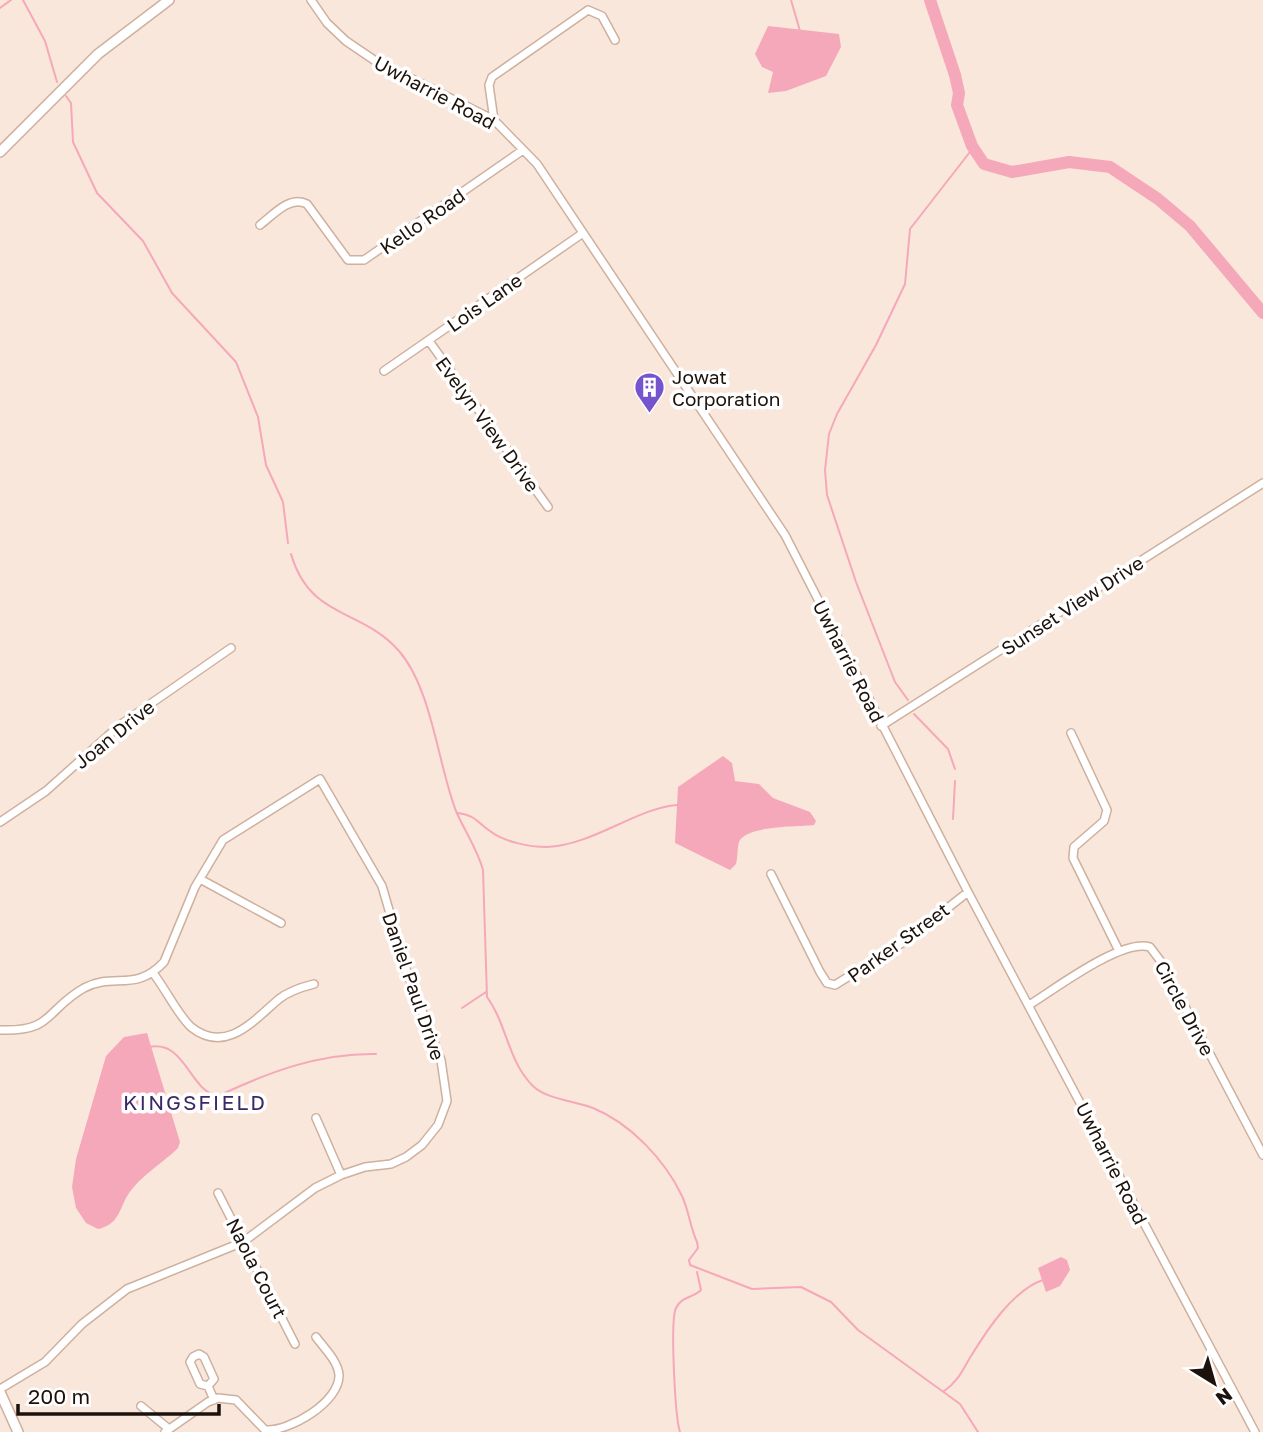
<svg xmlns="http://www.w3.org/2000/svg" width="1263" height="1432" font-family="'Golos Text',sans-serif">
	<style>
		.water { fill: #f5a8ba }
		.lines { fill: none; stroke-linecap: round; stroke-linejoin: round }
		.stream { stroke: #f5a8ba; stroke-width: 2 }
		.river { stroke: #f5a8ba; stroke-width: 12 }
		.minor-casing { stroke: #ceb09e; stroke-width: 10 }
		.tertiary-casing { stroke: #ceb09e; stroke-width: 12 }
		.minor { stroke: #fff; stroke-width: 7 }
		.tertiary { stroke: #fff; stroke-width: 9 }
		.labels { text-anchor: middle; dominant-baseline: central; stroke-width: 7; stroke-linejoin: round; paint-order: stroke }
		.street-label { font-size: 19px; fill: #1c120b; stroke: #fff }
		.poi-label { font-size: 19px; fill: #1c120b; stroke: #fff; text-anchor: start }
		.neighbourhood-label { font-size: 21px; letter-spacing: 2px; fill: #392964; stroke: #fff }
	</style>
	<rect width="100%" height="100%" fill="#fae7db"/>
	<!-- water -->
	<path class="water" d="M768 26 839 34 841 47 826 76 786 91 768 93 773 72 762 67 755 54Z
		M723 756 732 763 735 781 759 784 773 798 810 812 816 821 814 825C798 827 746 825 739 842 737 848 738 857 736 864L730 870 675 843 678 787Z
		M147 1033 180 1142 178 1148C162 1164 138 1177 126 1198 119 1212 117 1225 98 1229L86 1223 76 1208 72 1187 76 1159 106 1056 124 1037Z
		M1061 1257 1067 1260 1070 1270 1060 1286 1046 1292 1038 1268Z"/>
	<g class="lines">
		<!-- stream -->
		<path class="stream" d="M23 0 45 41 57 82
			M791 0 800 31
			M0 8 11 0
			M66 96 71 103 73 142 97 193 143 241 172 293 236 362 258 417 266 465 283 502 288 543
			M291 554C310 620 362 608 399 651 432 689 438 765 456 811 465 832 477 848 483 870L487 997C507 1024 508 1062 533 1086 546 1099 575 1101 593 1108 630 1123 665 1160 682 1196 689 1211 690 1227 697 1242L698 1248 689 1260 690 1265 752 1289 801 1287 831 1302 858 1330 960 1404 978 1432
			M908 700 895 682 856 582 827 495 825 470 829 434 837 414 876 345 905 284 910 229 973 148
			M914 714 948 749 955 769
			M458 813C475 815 477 822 490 831 504 842 530 847 547 847 593 845 637 808 677 805
			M953 819 955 781
			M462 1008 486 992
			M149 1047C186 1040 189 1091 218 1096 269 1072 319 1053 376 1054
			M944 1391C958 1382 963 1369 971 1356 987 1330 1013 1290 1043 1280
			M680 1432C675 1417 670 1320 676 1308 682 1296 693 1298 701 1290L697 1272"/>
		<!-- river -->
		<path class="river" d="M930 0 955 75 959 93 957 105 972 146 984 164 1012 172 1069 162 1110 167 1158 199 1190 226 1263 313"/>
		<defs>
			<path id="minor" d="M311 0 327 23 346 41 374 60 494 120 537 164 785 535 968 892 1255 1432
				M494 120 489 85 492 77 588 10 602 16 615 40
				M260 225C273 215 290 195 307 204L348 260H364L523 150
				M429 341 548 507
				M384 371 583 233
				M881 726 1263 483
				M1071 733 1107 810 1104 821 1074 847 1073 858 1119 951
				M0 822 46 791 120 725 231 648
				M771 874 820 972 827 983 835 985 907 940 968 892
				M200 879 281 923
				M153 973C165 988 178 1015 191 1027 226 1055 254 1020 279 999 289 991 302 987 314 984
				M1029 1005C1055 989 1122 938 1150 947L1162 963 1263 1155
				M0 1030C54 1032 45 1010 84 988 114 972 135 993 164 962L195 887 223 840 320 779 382 886 407 972 441 1060 447 1101 438 1125 422 1145 406 1157 391 1164 365 1167 341 1175 315 1188 243 1242 127 1289 82 1324 45 1362 0 1389
				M316 1118 341 1175
				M218 1193 295 1344
				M208 1386 214 1379 204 1357 199 1354 193 1357 190 1362 200 1384 208 1386 214 1400
				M141 1406 169 1429
				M165 1432 208 1402 218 1398 236 1400 265 1430C289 1432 340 1402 339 1375 338 1361 324 1348 316 1337"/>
			<path id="tertiary" d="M0 152 98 54 169 0
				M0 1392 18 1432"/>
		</defs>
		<!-- minor casing -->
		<use href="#minor" class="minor-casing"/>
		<!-- tertiary casing -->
		<use href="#tertiary" class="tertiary-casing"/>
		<!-- minor -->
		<use href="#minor" class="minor"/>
		<!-- tertiary -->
		<use href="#tertiary" class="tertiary"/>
	</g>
	<!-- icons -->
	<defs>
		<symbol id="building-pin" viewBox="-11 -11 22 30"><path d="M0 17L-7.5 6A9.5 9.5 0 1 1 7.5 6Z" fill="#7554ce" stroke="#fff"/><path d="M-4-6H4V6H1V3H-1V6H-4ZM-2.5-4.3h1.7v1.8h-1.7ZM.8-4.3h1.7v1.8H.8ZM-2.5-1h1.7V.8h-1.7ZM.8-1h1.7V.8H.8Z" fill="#fff"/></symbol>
	</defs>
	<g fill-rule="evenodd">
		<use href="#building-pin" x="632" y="370" width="35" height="47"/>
	</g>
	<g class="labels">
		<!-- street labels -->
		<g class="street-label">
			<text transform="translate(435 92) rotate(28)">Uwharrie Road</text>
			<text transform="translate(422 221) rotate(-35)">Kello Road</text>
			<text transform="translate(484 302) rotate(-35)">Lois Lane</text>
			<text transform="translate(488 424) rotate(54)">Evelyn View Drive</text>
			<text transform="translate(1072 605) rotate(-33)">Sunset View Drive</text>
			<text transform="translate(849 661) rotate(63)">Uwharrie Road</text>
			<text transform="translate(114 734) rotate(-39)">Joan Drive</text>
			<text transform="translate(898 942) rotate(-36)">Parker Street</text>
			<text transform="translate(414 986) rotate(71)">Daniel Paul Drive</text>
			<text transform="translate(1185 1008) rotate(62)">Circle Drive</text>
			<text transform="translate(1112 1163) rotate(63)">Uwharrie Road</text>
			<text transform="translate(257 1268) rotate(63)">Naola Court</text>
		</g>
		<!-- poi labels -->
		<g class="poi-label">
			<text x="672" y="376">Jowat<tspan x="672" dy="22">Corporation</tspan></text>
		</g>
		<!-- neighbourhood labels -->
		<g class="neighbourhood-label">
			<text x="195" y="1102">KINGSFIELD</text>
		</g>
	</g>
	<!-- north arrow -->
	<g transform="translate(1214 1383) rotate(143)" stroke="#ffffff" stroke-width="5" paint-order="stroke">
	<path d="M0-5L12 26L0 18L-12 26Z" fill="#1c120b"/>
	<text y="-10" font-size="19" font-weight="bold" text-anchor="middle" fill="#1c120b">N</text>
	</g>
	<!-- scale -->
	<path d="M18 1404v10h201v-10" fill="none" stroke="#1c120b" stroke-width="3.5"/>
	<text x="28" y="1404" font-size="21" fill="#1c120b" stroke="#ffffff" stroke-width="5" paint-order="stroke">200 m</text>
</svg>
